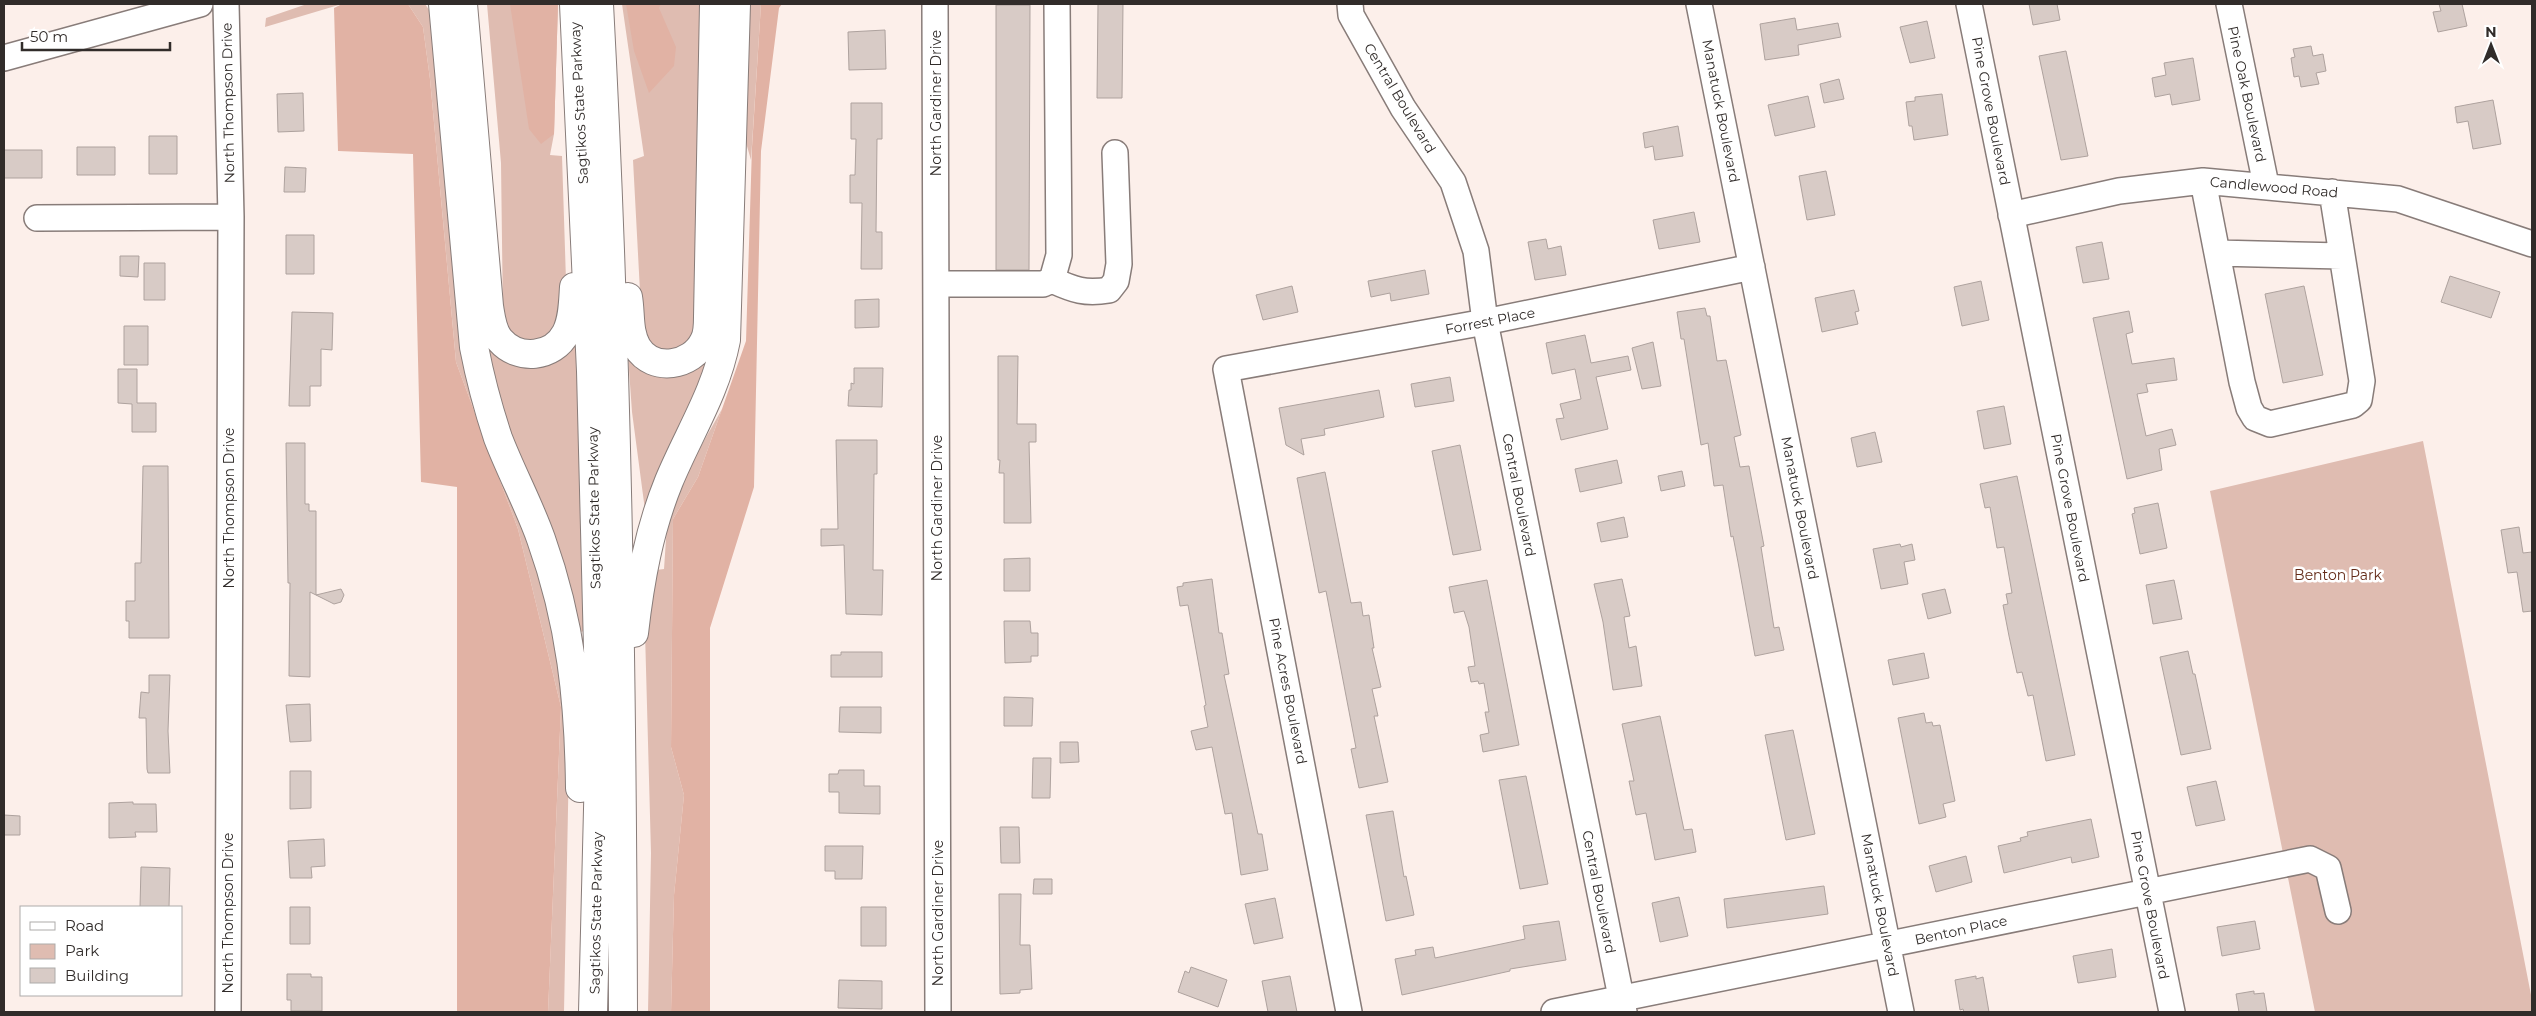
<svg xmlns="http://www.w3.org/2000/svg" width="2536" height="1016" font-family="Montserrat,sans-serif">
	<style>
		.green { fill: #dfbcb1 }
		.forest { fill: #e1b2a4 }
		.building { fill: #d8cbc6; stroke: #aea29e }
		.lines { fill: none; stroke-linecap: round; stroke-linejoin: round }
		.minor-casing { stroke: #887c79; stroke-width: 28 }
		.highway-casing { stroke: #887c79; stroke-width: 30 }
		.minor { stroke: #fff; stroke-width: 25 }
		.highway { stroke: #fff; stroke-width: 28 }
		.labels { text-anchor: middle; dominant-baseline: central; stroke-width: 5; stroke-linejoin: round; paint-order: stroke }
		.street-label { font-size: 14px; fill: #312c2a; stroke: #fff }
		.park-label { font-size: 14px; fill: #632a17; stroke: #fff }
	</style>
	<rect width="100%" height="100%" fill="#fcefea"/>
	<!-- green -->
	<path class="green" d="M307 4H342L265 27 266 18Z
		M408 4H425L436 20 463 343 527 529 548 605 570 708 564 1012H548L561 707 518 529 456 362 430 79 423 27Z
		M487 4H558L554 134 550 155 562 156 567 312 544 345 513 338 503 319 501 163Z
		M622 4H703L700 327 693 347 657 354 642 329 633 160 644 156Z
		M748 4H761L751 160 740 122Z
		M577 341 584 631 574 634 481 343 488 342C495 348 503 358 512 363 539 378 559 358 577 341Z
		M713 347 647 525 632 412 628 356 631 355 644 371 662 378 679 376 700 364Z
		M722 409 698 477 673 519 671 747 684 795 674 895 671 1012H648L651 853 645 632 656 570 664 569 667 525 675 501 692 462Z
		M2423 441 2532 1000V1012H2315L2210 491Z"/>
	<!-- forest -->
	<path class="forest" d="M342 4H408L423 27 430 79 456 362 518 529 561 707 548 1012H457V487L421 482 413 154 338 151 334 8Z
		M510 4H558L554 134 541 144 529 129Z
		M626 4H661L659 8 676 47 674 66 649 93 634 51Z
		M761 4H782L779 8 761 151 754 487 710 628V1012H671L674 895 684 795 671 747 673 519 698 477 746 341 752 147Z"/>
	<!-- building -->
	<path class="building" d="M1098 4H1123L1122 98H1097Z
		M2029 4H2057L2060 20 2033 25Z
		M2439 4H2462L2467 26 2438 32 2433 12 2441 11Z
		M996 5H1030L1029 270H996Z
		M1795 18 1797 30 1838 23 1841 37 1798 45 1799 55 1765 60 1760 24Z
		M1927 21 1935 58 1910 63 1900 27Z
		M885 30 886 69 849 70 848 32Z
		M2311 46 2313 56 2323 54 2326 71 2316 73 2319 84 2301 87 2299 76 2294 77 2291 58 2295 57 2293 49Z
		M2066 51 2088 156 2061 160 2039 56Z
		M2193 58 2200 100 2172 105 2170 94 2155 97 2152 78 2166 75 2164 63Z
		M1839 79 1844 99 1824 103 1820 84Z
		M303 93 304 131 278 132 277 94Z
		M1942 94 1948 135 1914 140 1912 126H1909L1906 102 1915 101V97Z
		M1808 96 1815 127 1775 136 1768 105Z
		M2493 100 2501 144 2473 149 2468 121 2457 123 2455 107Z
		M851 103H882V139H877L876 232H882V269H861L862 203H850V175H855L856 139H851Z
		M1678 126 1683 156 1655 160 1653 146 1645 148 1643 133Z
		M149 136H177V174H149Z
		M77 147H115V175H77Z
		M4 150H42V178H4Z
		M285 167 306 168 305 192H284Z
		M1826 171 1835 215 1807 220 1799 176Z
		M1694 212 1700 242 1659 249 1653 220Z
		M286 235H314V274H286Z
		M1546 239 1548 249 1561 246 1566 275 1535 280 1528 242Z
		M2102 242 2109 279 2083 283 2076 247Z
		M120 256H139L138 277 120 276Z
		M144 263H165V300H144Z
		M1425 270 1429 294 1391 301 1390 293 1371 297 1368 281Z
		M2450 276 2500 292 2491 318 2441 302Z
		M1981 281 1989 320 1962 326 1954 287Z
		M1292 286 1298 312 1263 320 1256 295Z
		M2304 286 2323 375 2283 383 2265 294Z
		M1854 290 1859 311 1855 312 1858 324 1822 332 1815 298Z
		M879 299V327L855 328V300Z
		M1705 308 1707 316H1710L1717 361 1726 360 1741 435 1734 437 1740 467 1749 466 1764 546 1761 547 1774 628 1779 627 1784 650 1755 656 1738 562 1733 536 1731 537 1723 485 1714 486 1708 443 1701 445 1684 339H1681L1677 312Z
		M2129 311 2133 332 2126 334 2132 364 2174 358 2177 380 2146 384 2148 392 2137 394 2146 436 2172 429 2176 445 2159 449 2162 470 2127 479 2093 318Z
		M292 312 333 313 332 350 321 349V386H310V406H289Z
		M124 326H148V365H124Z
		M1585 335 1591 363 1628 356 1631 370 1596 377 1608 429 1561 440 1556 419 1564 418 1560 404 1581 399 1575 369 1552 374 1546 343Z
		M1653 342 1661 386 1642 389 1632 348Z
		M998 356H1018L1017 424H1036V442H1029L1031 523H1004V473H999L1000 460H998Z
		M854 368H883L882 407 848 406 849 390H851V383L854 384Z
		M118 369H137V403H156V432H132V404L118 403Z
		M1450 377 1454 401 1415 407 1411 384Z
		M1379 390 1384 417 1324 429 1325 435 1301 439 1304 455 1286 445 1279 408Z
		M2004 406 2011 444 1984 449 1977 411Z
		M1875 432 1882 462 1857 467 1851 438Z
		M836 440H877V474H874L873 570H883L882 615 846 614 844 545 821 546V529H838Z
		M286 443H305V504H309V511H316V595L341 589 344 595 341 602 334 604 310 592V677L289 676 290 583H288Z
		M1460 445 1481 550 1453 555 1432 451Z
		M1617 460 1622 483 1580 492 1575 469Z
		M143 466H168L169 638H129V621H126V601H135V563H141Z
		M1682 471 1685 486 1661 491 1658 476Z
		M1325 472 1351 603 1361 602 1363 616 1369 615 1374 648H1372L1381 687 1372 689 1378 716H1374L1388 782 1359 788 1351 749 1356 748 1326 591 1319 593 1297 478Z
		M2017 476 2075 755 2046 761 2033 695 2028 696 2022 672 2017 673 2009 636 2003 605 2008 604 2006 594 2012 593 2004 547 1997 548 1990 507 1985 508 1980 484Z
		M2158 503 2167 548 2140 554 2132 514 2135 513 2134 508Z
		M1624 517 1628 537 1601 542 1597 523Z
		M2519 527 2523 553 2532 552V611L2523 612 2517 572 2508 573 2501 530Z
		M1900 544 1901 547 1912 544 1915 560 1904 562 1908 584 1881 589 1873 549Z
		M1030 558V591H1004V559Z
		M1212 579 1219 633H1222L1229 674 1224 675 1258 834H1262L1268 870 1241 875 1232 813 1225 814 1212 747 1196 750 1191 731 1208 727 1204 706 1206 705 1188 605 1180 606 1177 587 1183 586V583Z
		M1622 579 1630 616 1624 617 1629 648 1636 646 1642 686 1613 690 1603 622 1594 584Z
		M1487 580 1519 745 1483 752 1480 735 1489 733 1485 712H1489L1484 683 1479 684 1478 681 1471 682 1468 667 1475 666 1469 627 1464 611 1454 613 1449 587Z
		M2174 580 2182 619 2153 624 2146 585Z
		M1945 589 1951 613 1928 619 1922 594Z
		M1004 621H1030L1031 633H1038V656H1031V662L1005 663Z
		M2188 651 2193 674H2195L2211 749 2181 755 2160 657Z
		M841 652H882V677H831V655H841Z
		M1924 653 1929 678 1893 685 1888 660Z
		M149 675H170L168 731 170 773H148L147 769 146 718H139L141 692 149 693Z
		M1004 697 1033 698 1032 726H1004Z
		M310 704 311 741 290 742 286 705Z
		M840 707H881V733L839 732Z
		M1924 713 1926 723 1932 722 1933 726 1940 725 1955 801 1943 804 1946 817 1919 824 1898 718Z
		M1660 716 1684 830 1692 829 1696 852 1655 860 1646 813 1636 815 1629 781H1634L1622 724Z
		M1793 730 1815 834 1786 840 1765 735Z
		M1060 742H1078L1079 762 1060 763Z
		M1033 758H1051L1050 798H1032Z
		M839 770H864V786H880V814L839 813V792H829V774H838Z
		M290 771H311V808L290 809Z
		M1526 776 1548 884 1520 889 1499 780Z
		M2216 781 2225 820 2196 826 2187 787Z
		M133 802V804H156L157 832H135L136 837 109 838V803Z
		M1393 811 1404 877 1406 876 1414 915 1386 921 1366 815Z
		M4 815 20 816V835H4Z
		M2091 819 2099 857 2072 863 2071 857 2004 873 1998 846 2021 841 2020 838 2028 836 2027 832Z
		M1000 827H1019L1020 863H1001Z
		M324 839 325 866 311 867 312 878H290L288 841Z
		M825 846H863L862 879H835V871H825Z
		M1966 856 1972 882 1936 892 1929 866Z
		M141 867 170 868 169 907H140Z
		M1034 879H1052V894H1033Z
		M1824 886 1828 914 1727 928 1724 899Z
		M999 894H1021L1020 945H1030L1032 989 1020 990V993L1000 994Z
		M1679 897 1688 936 1660 942 1652 903Z
		M1275 898 1283 938 1254 944 1245 904Z
		M290 907H310V944H290Z
		M861 907H886V946H861Z
		M1559 921 1566 960 1510 969V971L1402 995 1395 959 1416 955 1415 950 1433 947 1435 958 1525 939 1523 926Z
		M2255 921 2260 949 2222 956 2217 927Z
		M2112 949 2116 977 2078 983 2073 956Z
		M1191 967 1227 980 1218 1007 1178 992 1185 971 1189 973Z
		M287 974H311V977H322V1011H291V1000H287Z
		M1290 976 1297 1012H1268L1262 981Z
		M1976 976V979L1983 977 1989 1012H1964L1963 1009 1960 1010 1955 980Z
		M839 980 882 981V1009L838 1008Z
		M2254 991V994L2264 993 2267 1012H2239L2236 994Z"/>
	<g class="lines">
		<defs>
			<path id="minor" d="M226 4 231 217 228 1012
				M935 4 938 1012
				M1350 4 1351 15 1403 108 1453 182 1476 251 1485 322 1624 1012
				M1699 4 1901 1012
				M1969 4 2172 1012
				M2229 4 2266 185
				M4 58 200 4
				M2203 181 2242 382 2249 408 2255 418 2270 424 2353 405 2359 400 2362 381 2332 192
				M2011 215 2119 191 2203 181 2398 199 2532 244
				M37 218 231 217
				M2217 253 2342 256
				M1052 280C1074 290 1085 294 1109 290L1116 281 1119 264 1115 153
				M936 284H1043L1052 280 1059 255 1057 4
				M1349 1012 1226 369 1485 322 1752 267
				M1554 1012 2310 859 2328 868 2338 911"/>
			<path id="highway" d="M443 4 474 347C480 378 488 408 498 438 511 472 529 505 541 539 571 623 579 700 580 788
				M463 4 489 306C491 318 492 331 500 340 518 361 553 358 566 333 573 319 573 302 574 287
				M574 4 591 371 600 728 593 1012
				M599 4C617 340 622 676 623 1012
				M628 297C631 314 628 331 637 347 653 373 692 366 704 341 708 334 708 325 708 317L714 4
				M634 633C640 580 649 530 669 481 689 433 716 392 726 340L736 4"/>
		</defs>
		<!-- minor casing -->
		<use href="#minor" class="minor-casing"/>
		<!-- highway casing -->
		<use href="#highway" class="highway-casing"/>
		<!-- minor -->
		<use href="#minor" class="minor"/>
		<!-- highway -->
		<use href="#highway" class="highway"/>
	</g>
	<g class="labels">
		<!-- street labels -->
		<g class="street-label">
			<text transform="translate(2247 94) rotate(78)">Pine Oak Boulevard</text>
			<text transform="translate(1400 98) rotate(59)">Central Boulevard</text>
			<text transform="translate(228 103) rotate(-91)">North Thompson Drive</text>
			<text transform="translate(579 103) rotate(-93)">Sagtikos State Parkway</text>
			<text transform="translate(936 103) rotate(-90)">North Gardiner Drive</text>
			<text transform="translate(1721 111) rotate(79)">Manatuck Boulevard</text>
			<text transform="translate(1991 111) rotate(79)">Pine Grove Boulevard</text>
			<text transform="translate(2274 187) rotate(5)">Candlewood Road</text>
			<text transform="translate(1490 321) rotate(-11)">Forrest Place</text>
			<text transform="translate(1519 495) rotate(79)">Central Boulevard</text>
			<text transform="translate(229 508) rotate(-90)">North Thompson Drive</text>
			<text transform="translate(594 508) rotate(-91)">Sagtikos State Parkway</text>
			<text transform="translate(937 508) rotate(-90)">North Gardiner Drive</text>
			<text transform="translate(1800 508) rotate(79)">Manatuck Boulevard</text>
			<text transform="translate(2070 508) rotate(79)">Pine Grove Boulevard</text>
			<text transform="translate(1288 691) rotate(79)">Pine Acres Boulevard</text>
			<text transform="translate(1599 892) rotate(79)">Central Boulevard</text>
			<text transform="translate(1880 905) rotate(79)">Manatuck Boulevard</text>
			<text transform="translate(2150 905) rotate(79)">Pine Grove Boulevard</text>
			<text transform="translate(228 913) rotate(-90)">North Thompson Drive</text>
			<text transform="translate(596 913) rotate(-89)">Sagtikos State Parkway</text>
			<text transform="translate(938 913) rotate(-90)">North Gardiner Drive</text>
			<text transform="translate(1961 930) rotate(-12)">Benton Place</text>
		</g>
		<!-- park labels -->
		<g class="park-label">
			<text x="2338" y="575">Benton Park</text>
		</g>
	</g>
	<!-- border -->
	<rect width="2536" height="1016" fill="none" stroke="#312c2a" stroke-width="10"/>
	<!-- legend -->
	<rect x="20" y="906" width="162" height="90" fill="#ffffff" stroke="#adabaa"/>
	<rect x="30" y="922" width="25" height="8" fill="#ffffff" stroke="#adabaa"/>
	<text x="65" y="931" font-size="15" fill="#312c2a">Road</text>
	<rect x="30" y="944" width="25" height="15" fill="#dfbcb1" stroke="#adabaa"/>
	<text x="65" y="956" font-size="15" fill="#312c2a">Park</text>
	<rect x="30" y="968" width="25" height="15" fill="#d8cbc6" stroke="#adabaa"/>
	<text x="65" y="981" font-size="15" fill="#312c2a">Building</text>
	<!-- north arrow -->
	<g transform="translate(2491 45)" stroke="#ffffff" stroke-width="4" paint-order="stroke">
	<path d="M0-4L9 19L0 12L-9 19Z" fill="#312c2a"/>
	<text y="-8" font-size="14" font-weight="bold" text-anchor="middle" fill="#312c2a">N</text>
	</g>
	<!-- scale -->
	<path d="M22 42v8h148v-8" fill="none" stroke="#312c2a" stroke-width="2.5"/>
	<text x="30" y="42" font-size="15" fill="#312c2a" stroke="#ffffff" stroke-width="4" paint-order="stroke">50 m</text>
</svg>
